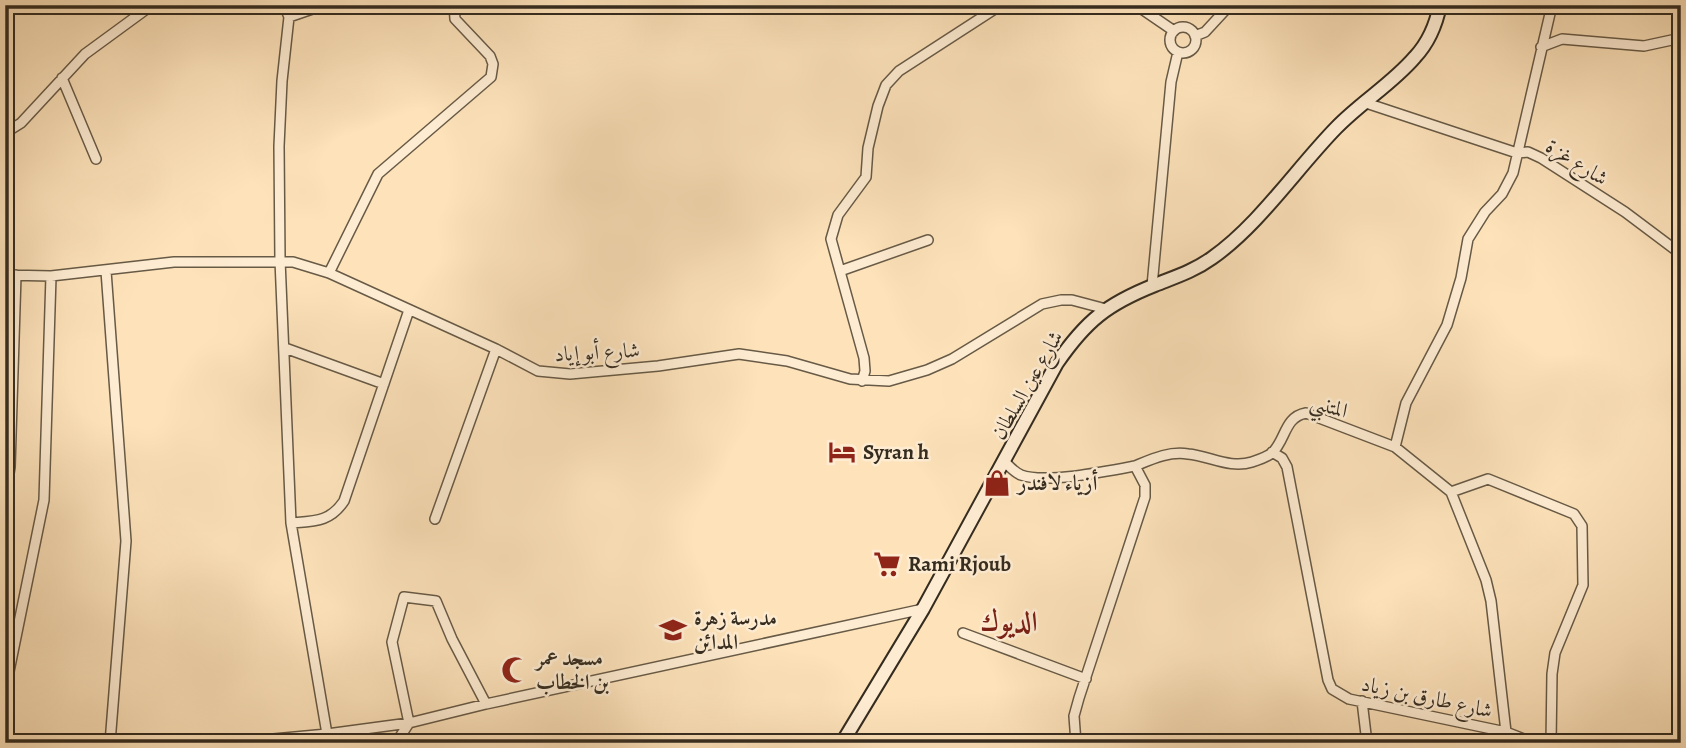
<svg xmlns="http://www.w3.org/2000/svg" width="1686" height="748" font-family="Alegreya,Amiri,serif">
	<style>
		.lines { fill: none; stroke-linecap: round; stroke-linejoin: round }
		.street-casing { stroke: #675a46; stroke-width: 12 }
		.secondary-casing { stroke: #352c20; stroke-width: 16 }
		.street { stroke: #feecd2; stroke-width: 9 }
		.secondary { stroke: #feecd2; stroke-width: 12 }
		.labels { text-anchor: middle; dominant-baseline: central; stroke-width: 5; stroke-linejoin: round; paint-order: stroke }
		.street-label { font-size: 21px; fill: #352c20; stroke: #feecd2 }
		.poi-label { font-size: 21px; font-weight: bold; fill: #352c20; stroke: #feecd2; text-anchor: start }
		.district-label { font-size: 28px; font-weight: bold; fill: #7a1f14; stroke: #feecd2 }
	</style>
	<rect width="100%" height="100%" fill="#fde2ba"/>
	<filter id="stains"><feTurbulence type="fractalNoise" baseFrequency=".00286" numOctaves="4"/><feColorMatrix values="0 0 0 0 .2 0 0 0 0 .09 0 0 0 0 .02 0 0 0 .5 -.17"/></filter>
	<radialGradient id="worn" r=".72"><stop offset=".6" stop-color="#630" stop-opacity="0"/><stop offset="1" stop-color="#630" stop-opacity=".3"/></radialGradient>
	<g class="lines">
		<defs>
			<path id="street" d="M284 5 289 17
				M324 5 289 17 282 81 279 146 280 260 291 523 327 734
				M1136 5 1174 31
				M1170 40a13 13 0 1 1 26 0a13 13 0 1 1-26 0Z
				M1195 36 1205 32 1230 5
				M1541 47 1562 39 1644 46 1681 38
				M62 78 96 159
				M1363 102 1517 153 1528 152 1541 158 1625 212 1681 254
				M5 133 21 123 85 54 152 5
				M106 271 126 541 110 743
				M840 271 928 240
				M329 273 378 174 491 77 493 64 490 56 455 19 454 5
				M5 275 51 276 174 262H293L329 273 496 349 538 371 570 374 658 366 739 354 787 361 850 379 889 381 927 370 952 359 1042 304 1061 300H1072L1106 309
				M1152 286 1171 82 1178 52
				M285 348 384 384
				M862 381 865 371 864 358 831 239 838 215 866 177 868 148 878 106 886 85 899 71 1001 5
				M1395 447 1406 403 1447 325 1461 278 1468 239 1485 212 1502 194 1513 173 1552 5
				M1004 461C1009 466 1014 472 1021 475 1045 484 1109 471 1135 466L1145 485V497L1079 698 1074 716 1076 743
				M1135 466C1152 459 1169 451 1188 454 1210 456 1230 469 1252 462 1258 460 1267 457 1272 453 1286 440 1284 417 1306 413L1395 447 1451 492 1486 580 1491 601 1506 732 1349 699 1332 689 1328 680 1287 467 1282 458 1272 452
				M1451 492 1488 479 1574 514 1582 526 1583 585 1555 653 1552 674 1551 743
				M5 499 10 467 16 275
				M435 519 496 349
				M291 523C315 521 330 522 344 501L409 310
				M963 633 1086 679
				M5 691 44 500 51 276
				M1362 701 1367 743
				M1506 732 1534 743
				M231 743 327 734 409 723 486 704 923 609
				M396 743 409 723 392 642 404 597 436 601 452 639 486 704"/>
			<path id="secondary" d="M842 743 923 609 1057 363C1086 321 1107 304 1155 285 1175 277 1194 271 1212 258 1259 225 1296 169 1336 128 1361 102 1392 84 1415 57 1429 42 1436 25 1440 5"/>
		</defs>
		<!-- street casing -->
		<use href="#street" class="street-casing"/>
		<!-- secondary casing -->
		<use href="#secondary" class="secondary-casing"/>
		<!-- street -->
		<use href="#street" class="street"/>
		<!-- secondary -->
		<use href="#secondary" class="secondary"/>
	</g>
	<!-- icons -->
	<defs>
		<symbol id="hotel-bare" viewBox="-9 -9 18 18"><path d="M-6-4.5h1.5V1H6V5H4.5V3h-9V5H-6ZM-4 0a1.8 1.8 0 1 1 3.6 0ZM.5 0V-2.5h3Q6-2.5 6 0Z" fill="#8f2418" stroke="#feecd2" stroke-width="2.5" paint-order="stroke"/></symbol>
		<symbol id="shop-bare" viewBox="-9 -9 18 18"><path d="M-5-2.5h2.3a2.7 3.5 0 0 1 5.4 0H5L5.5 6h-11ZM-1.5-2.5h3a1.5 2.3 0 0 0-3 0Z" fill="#8f2418" stroke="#feecd2" stroke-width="2.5" paint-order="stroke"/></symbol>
		<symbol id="supermarket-bare" viewBox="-9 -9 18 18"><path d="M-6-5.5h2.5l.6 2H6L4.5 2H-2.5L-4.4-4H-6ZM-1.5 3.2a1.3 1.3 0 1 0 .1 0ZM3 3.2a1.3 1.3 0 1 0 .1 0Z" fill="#8f2418" stroke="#feecd2" stroke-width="2.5" paint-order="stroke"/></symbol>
		<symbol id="school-bare" viewBox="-9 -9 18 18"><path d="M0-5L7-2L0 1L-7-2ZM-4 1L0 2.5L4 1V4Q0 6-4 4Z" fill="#8f2418" stroke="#feecd2" stroke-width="2.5" paint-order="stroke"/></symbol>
		<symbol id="mosque-bare" viewBox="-9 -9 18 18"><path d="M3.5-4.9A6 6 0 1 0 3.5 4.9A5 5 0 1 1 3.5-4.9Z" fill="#8f2418" stroke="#feecd2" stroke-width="2.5" paint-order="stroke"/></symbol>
	</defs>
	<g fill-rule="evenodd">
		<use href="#hotel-bare" x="823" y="433" width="38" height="38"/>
		<use href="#shop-bare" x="978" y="464" width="38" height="38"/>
		<use href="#supermarket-bare" x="868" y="545" width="38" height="38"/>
		<use href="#school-bare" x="654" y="611" width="38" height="38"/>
		<use href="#mosque-bare" x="496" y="651" width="38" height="38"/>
	</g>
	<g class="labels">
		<!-- street labels -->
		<g class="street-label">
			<text transform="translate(1577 162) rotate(32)">شارع غزة</text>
			<text transform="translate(597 352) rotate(-3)">شارع أبو إياد</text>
			<text transform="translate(1027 385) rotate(-60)">شارع عين السلطان</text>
			<text transform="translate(1329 406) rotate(16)">المتنبي</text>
			<text transform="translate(1427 697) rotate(12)">شارع طارق بن زياد</text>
		</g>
		<!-- poi labels -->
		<g class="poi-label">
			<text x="863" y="452">Syran h</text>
			<text x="1018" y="483">أزياء لافندر</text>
			<text x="908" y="564">Rami Rjoub</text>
			<text x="694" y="618">مدرسة زهرة<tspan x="694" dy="24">المدائن</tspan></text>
			<text x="536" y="658">مسجد عمر<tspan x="536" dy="24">بن الخطاب</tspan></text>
		</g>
		<!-- district labels -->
		<g class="district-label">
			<text x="1009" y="622">الديوك</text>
		</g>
	</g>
	<!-- margin -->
	<rect width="1686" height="748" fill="none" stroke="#fde2ba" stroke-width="28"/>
	<rect x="7" y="7" width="1672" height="734" fill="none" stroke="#352c20" stroke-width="3.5"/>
	<rect x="14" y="14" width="1658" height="720" fill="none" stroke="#352c20" stroke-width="2"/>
	<rect width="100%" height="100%" filter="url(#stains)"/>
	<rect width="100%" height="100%" fill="url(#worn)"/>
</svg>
